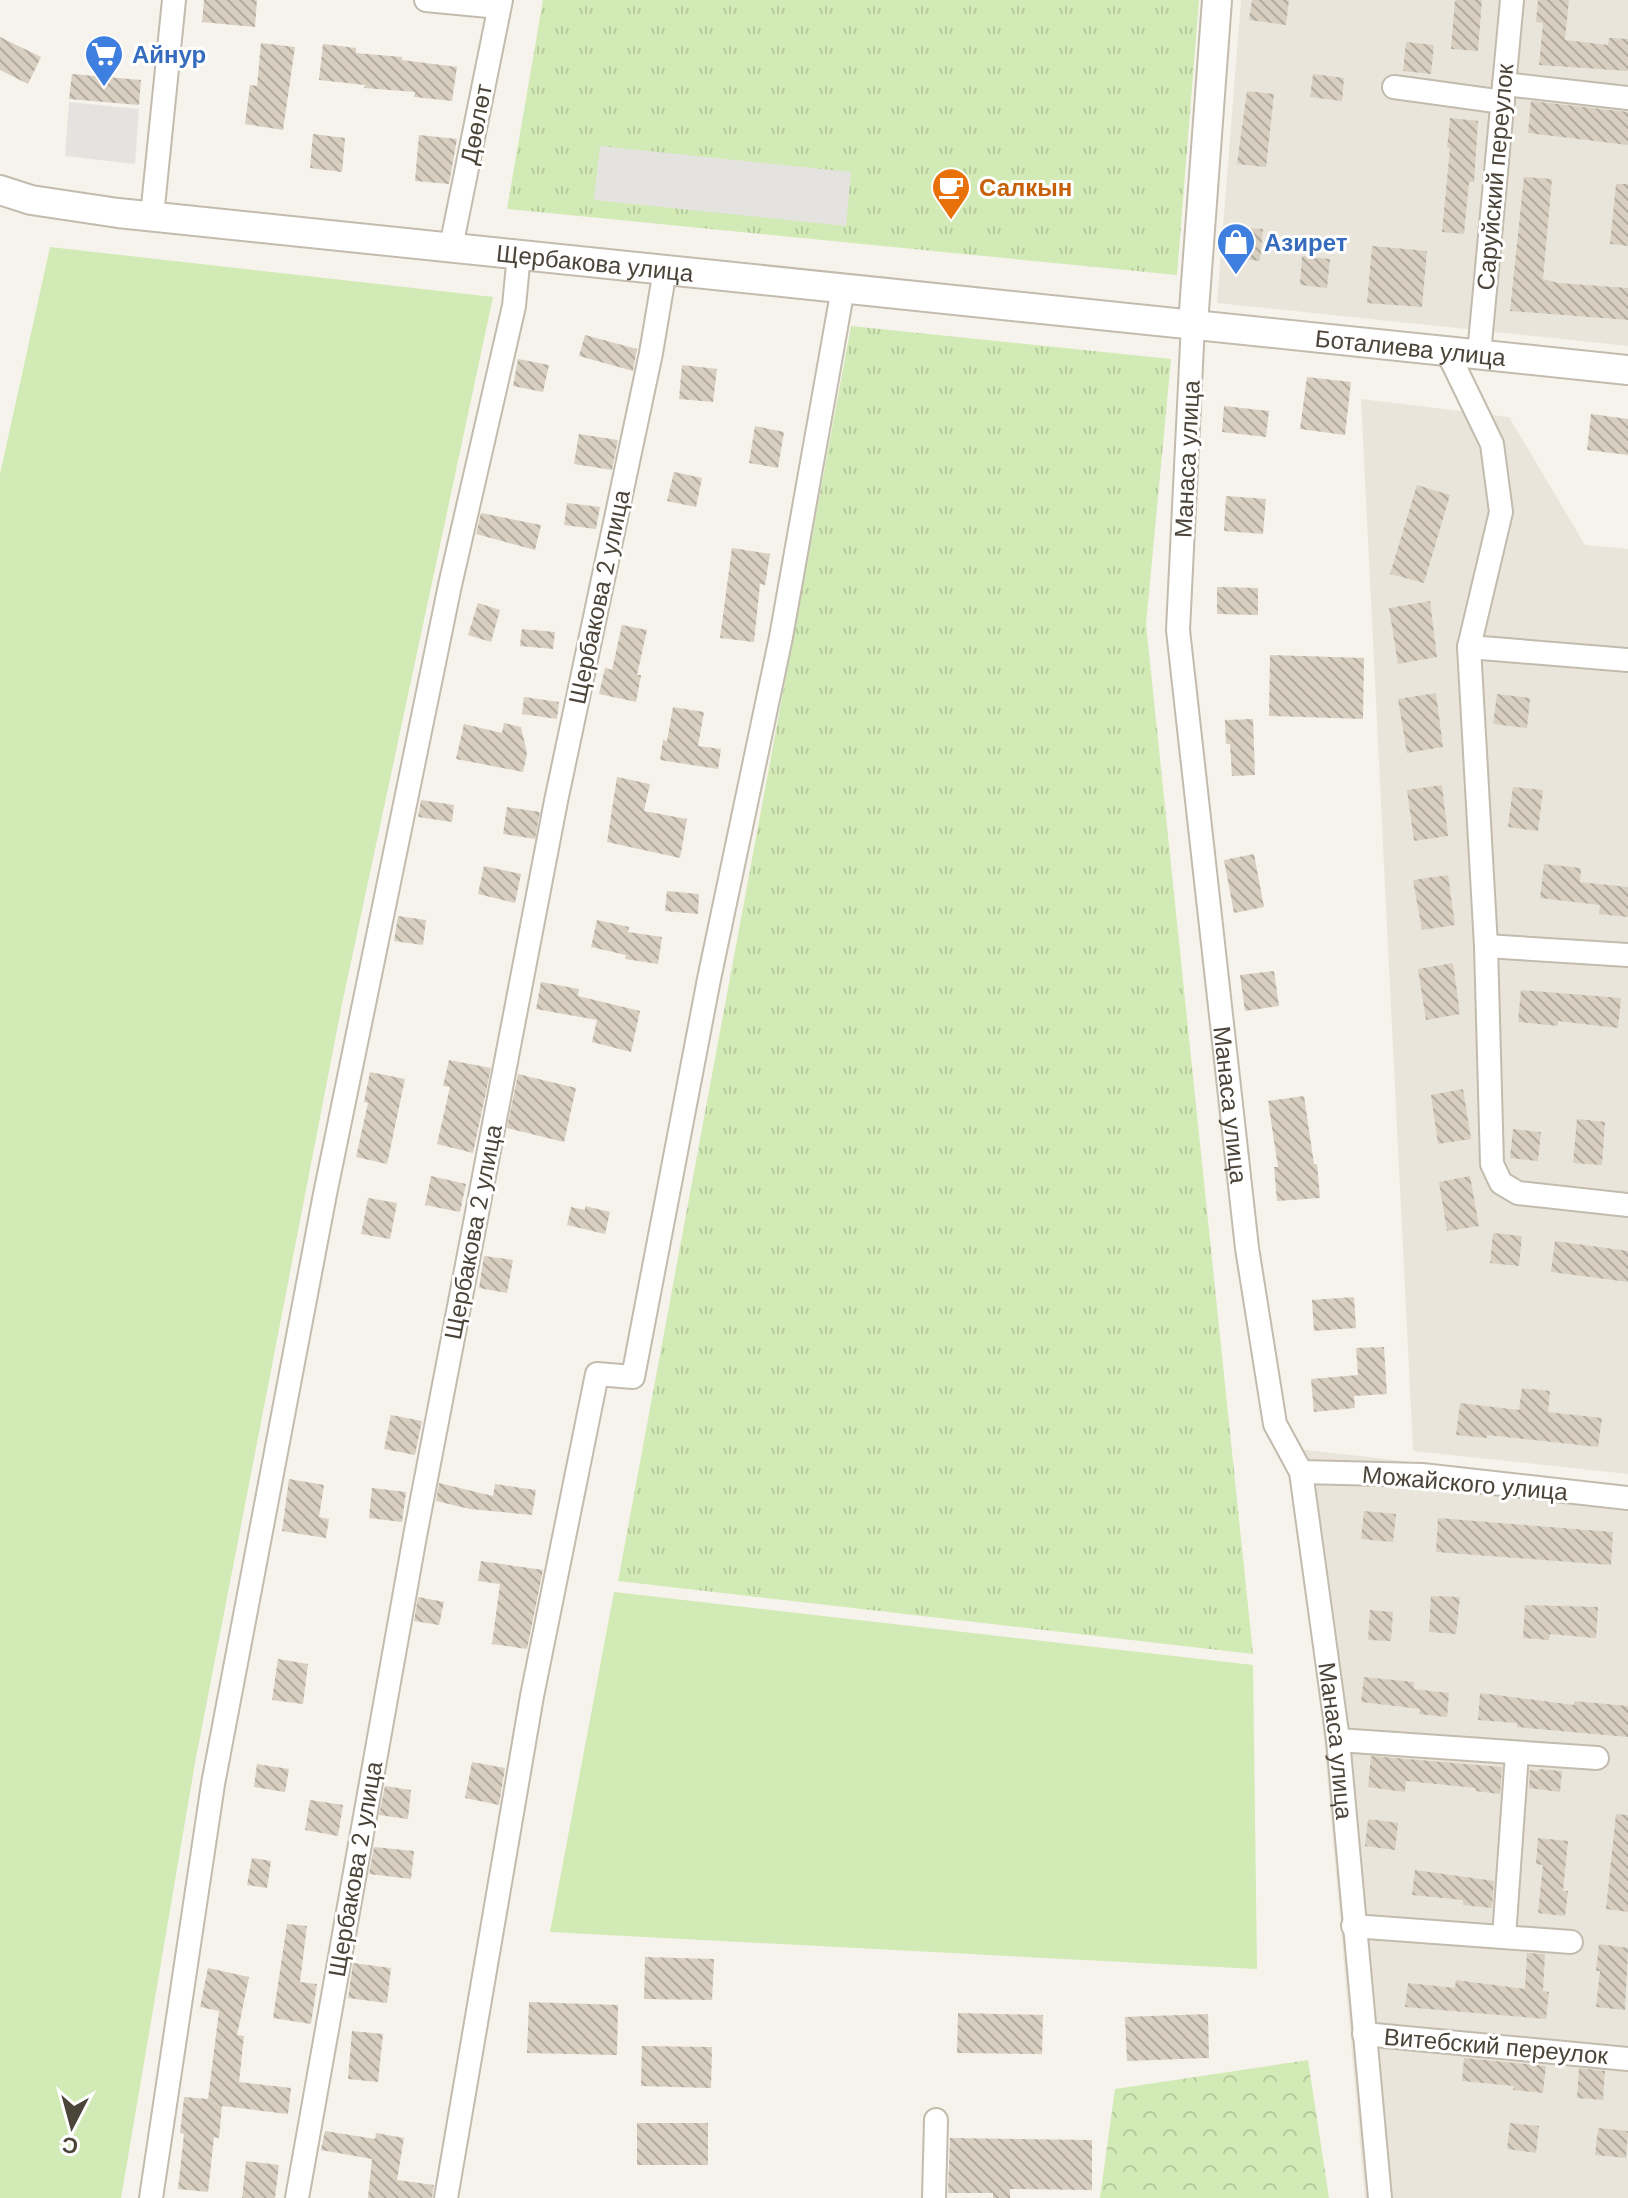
<svg xmlns="http://www.w3.org/2000/svg" width="1628" height="2198" font-family="'DM Sans',sans-serif">
	<style>
		.residential { fill: #eae5da }
		.grass { fill: #d2eab5 }
		.forest { fill: url(#forest-crowns) }
		.park { fill: url(#park-tufts) }
		.parking { fill: #e5e3e0 }
		.building { fill: url(#building-back-hatch) }
		.lines { fill: none; stroke-linecap: round; stroke-linejoin: round }
		.minor-casing { stroke: #c2bbae; stroke-width: 26 }
		.tertiary-casing { stroke: #c2bbae; stroke-width: 32 }
		.minor { stroke: #fff; stroke-width: 22 }
		.tertiary { stroke: #fff; stroke-width: 28 }
		.labels { text-anchor: middle; dominant-baseline: central; stroke-width: 6; stroke-linejoin: round; paint-order: stroke }
		.shop-label { font-size: 24px; font-weight: bold; fill: #366cbe; stroke: #fff; text-anchor: start }
		.street-label { font-size: 24px; fill: #4b4439; stroke: #fff }
		.food-label { font-size: 24px; font-weight: bold; fill: #c56008; stroke: #fff; text-anchor: start }
	</style>
	<defs>
		<pattern id="forest-crowns" width="20" height="18" patternUnits="userSpaceOnUse" patternTransform="scale(2)"><rect width="20" height="18" fill="#d2eab5"/><path d="M2 6a3 3 0 1 1 6 0M12 15a3 3 0 1 1 6 0" fill="none" stroke="#b6ca9c"/></pattern>
		<pattern id="park-tufts" width="24" height="20" patternUnits="userSpaceOnUse" patternTransform="scale(2)"><rect width="24" height="20" fill="#d2eab5"/><path d="M3 7l-1-3M5 7V3M7 7l1-3M15 17l-1-3M17 17v-4M19 17l1-3" fill="none" stroke="#b6ca9c"/></pattern>
		<pattern id="building-back-hatch" width="6" height="6" patternUnits="userSpaceOnUse" patternTransform="scale(2)"><rect width="6" height="6" fill="#d8cfc1"/><path d="M-1 5l2 2M0 0l6 6M5-1l2 2" fill="none" stroke="#b1aa9e"/></pattern>
	</defs>
	<rect width="100%" height="100%" fill="#f6f3ec"/>
	<!-- residential -->
	<path class="residential" d="M1241 0H1628V346L1217 303Z
		M1361 399 1509 417 1585 545 1628 549V1474L1413 1451Z
		M1298 1449 1628 1487V2198H1365Z"/>
	<!-- grass -->
	<path class="grass" d="M50 247 493 297 342 1004 195 1763 121 2198H0V474Z
		M614 1592 1253 1665 1257 1969 550 1932Z"/>
	<!-- forest -->
	<path class="forest" d="M1308 2060 1329 2198H1100L1115 2089Z"/>
	<!-- park -->
	<path class="park" d="M543 0H1199L1177 275 507 209Z
		M851 326 1171 359 1146 624 1253 1654 618 1581Z"/>
	<!-- parking -->
	<path class="parking" d="M69 102 139 109 135 164 65 156Z
		M600 146 851 172 846 226 594 200Z"/>
	<!-- building -->
	<path class="building" d="M204 0H257L255 27 202 22Z
		M1252 0H1289L1286 25 1249 20Z
		M1455 0H1482L1478 51 1451 49Z
		M1538 0H1569L1565 40 1608 45 1609 38 1628 39V71L1539 65 1543 23 1536 22Z
		M0 37 41 57 28 84 0 70Z
		M1406 42 1434 45 1431 74 1403 71Z
		M261 43 295 47 283 130 245 124 250 85 257 86Z
		M323 44 356 48V53L402 57V60L457 67 452 101 414 97 415 92 364 88 365 85 319 80Z
		M72 74 141 80 139 105 69 99Z
		M1313 74 1344 78 1342 101 1310 97Z
		M1247 91 1274 94 1266 167 1237 164Z
		M1531 101 1628 112V145L1528 133Z
		M1450 118 1478 121 1474 182H1469L1464 234 1442 232 1450 148H1447Z
		M313 134 345 138 342 172 310 168Z
		M419 135 457 139 449 184 415 181Z
		M1524 177 1552 179 1543 279 1558 283 1628 288V320L1510 311Z
		M1616 184H1628V246L1610 244Z
		M1234 227 1263 229 1260 261 1231 258Z
		M1372 246 1427 251 1422 307 1367 303Z
		M1302 256 1330 259 1327 288 1300 285Z
		M585 335 637 349 633 371 579 356Z
		M518 359 549 365 543 392 513 386Z
		M682 365 717 369 713 402 679 399Z
		M1307 377 1351 382 1345 435 1300 429Z
		M1224 406 1269 411 1266 437 1222 432Z
		M1591 414 1628 419V455L1587 450Z
		M755 426 784 432 778 468 749 463Z
		M579 434 618 440 612 470 574 464Z
		M674 472 702 478 696 507 667 501Z
		M1417 485 1450 495 1424 583 1390 574Z
		M1226 496 1266 499 1263 534 1224 531Z
		M567 503 600 507 596 529 564 525Z
		M481 513 541 525 535 550 476 534Z
		M732 548 770 554 765 585 760 584 754 642 720 638Z
		M1217 587 1258 588V615L1217 614Z
		M1430 601 1437 657 1398 664 1389 608Z
		M478 603 500 610 491 642 468 635Z
		M622 625 647 630 637 675H641L636 702 599 694 605 668 612 670Z
		M522 629 555 632 553 649 520 646Z
		M1270 655 1364 658 1363 719 1269 716Z
		M1436 693 1443 747 1407 753 1398 699Z
		M1497 694 1530 698 1527 728 1493 724Z
		M524 697 559 702 557 719 522 714Z
		M673 707 704 712 698 746 721 749 718 769 660 760 663 740 667 741Z
		M1253 719 1255 775 1232 776 1230 744H1226L1225 720Z
		M504 723 521 727 527 753 523 772 456 759 464 724 502 733Z
		M617 777 650 784 644 811 687 819 680 858 607 842Z
		M1442 785 1448 836 1414 841 1407 790Z
		M1513 787 1543 790 1538 831 1508 827Z
		M421 800 454 805 452 822 418 817Z
		M507 807 540 812 535 839 503 834Z
		M1254 854 1264 907 1234 913 1224 860Z
		M1544 864 1581 868 1580 882 1628 887V917L1599 914 1600 905 1540 898Z
		M484 866 521 874 515 903 478 894Z
		M1448 875 1455 925 1422 930 1413 880Z
		M667 891 699 894 698 914 665 911Z
		M398 916 426 920 423 945 394 941Z
		M597 920 629 927 628 932 662 937 658 964 625 959 626 955 591 947Z
		M1453 963 1460 1014 1426 1020 1418 969Z
		M1274 971 1279 1006 1245 1011 1240 975Z
		M541 982 579 989 578 996 640 1011 631 1052 592 1042 597 1020 536 1009Z
		M1521 990 1621 998 1618 1028 1558 1021V1026L1518 1022Z
		M449 1060 491 1068 473 1153 437 1144 450 1087 443 1086Z
		M370 1072 405 1079 387 1164 356 1157 368 1103 364 1102Z
		M518 1074 576 1088 564 1142 507 1128Z
		M1463 1089 1471 1139 1438 1144 1431 1095Z
		M1304 1096 1314 1164H1317L1320 1198 1277 1201 1274 1167H1278L1268 1101Z
		M1577 1119 1605 1122 1602 1165 1573 1163Z
		M1513 1129 1541 1132 1538 1161 1510 1158Z
		M431 1176 466 1184 460 1212 425 1205Z
		M1470 1176 1479 1226 1447 1231 1439 1182Z
		M368 1198 397 1203 390 1239 361 1234Z
		M585 1206 610 1212 605 1234 567 1225 571 1207 585 1210Z
		M1493 1233 1522 1236 1519 1266 1490 1263Z
		M1555 1241 1628 1251V1282L1551 1272Z
		M484 1256 513 1260 507 1293 479 1288Z
		M1354 1297 1356 1328 1314 1331 1312 1300Z
		M1384 1347 1387 1394 1354 1396 1355 1408 1314 1412 1311 1379 1358 1375 1356 1348Z
		M1522 1388 1550 1391 1548 1412 1602 1418 1598 1447 1487 1435V1438L1456 1435 1460 1403 1519 1410Z
		M391 1415 422 1421 415 1455 384 1449Z
		M289 1479 324 1485 319 1517 329 1519 326 1538 282 1531Z
		M439 1483 493 1496 495 1484 536 1490 532 1515 470 1509 436 1501Z
		M372 1488 406 1492 402 1522 369 1518Z
		M1364 1511 1396 1514 1393 1542 1361 1539Z
		M1438 1518 1613 1532 1611 1565 1436 1552Z
		M481 1561 543 1570 527 1649 492 1644 500 1584 478 1581Z
		M1431 1596 1460 1597 1456 1634 1429 1632Z
		M418 1597 444 1602 439 1625 414 1621Z
		M1525 1605 1598 1607 1596 1638 1550 1634 1549 1640 1523 1638Z
		M1370 1610 1393 1612 1391 1641 1368 1640Z
		M278 1659 308 1664 303 1704 272 1700Z
		M1364 1677 1414 1682V1689L1449 1693 1447 1717 1419 1714 1420 1709 1361 1702Z
		M1480 1693 1574 1705V1701L1628 1706V1737L1517 1727V1723L1478 1720Z
		M1371 1756 1502 1767 1500 1794 1475 1791 1476 1788 1406 1781 1405 1792 1368 1787Z
		M472 1762 505 1768 499 1805 465 1798Z
		M257 1764 289 1769 285 1792 254 1787Z
		M1539 1769 1562 1771 1560 1792 1529 1788 1530 1770 1538 1771Z
		M385 1786 411 1790 408 1819 379 1815Z
		M310 1800 343 1805 338 1836 305 1830Z
		M1616 1814 1628 1815V1912L1606 1909Z
		M1368 1819 1398 1823 1395 1850 1365 1846Z
		M1538 1838 1568 1841 1563 1891H1568L1565 1916 1538 1913 1543 1865 1536 1864Z
		M374 1847 414 1851 411 1879 369 1874Z
		M252 1858 271 1861 267 1888 247 1885Z
		M1415 1870 1494 1881 1492 1908 1463 1905V1900L1412 1895Z
		M287 1924 307 1926 300 1982 317 1984 311 2024 273 2018Z
		M1599 1944 1628 1948 1625 2010 1596 2007 1600 1971H1596Z
		M1527 1953 1545 1954 1543 1991 1549 1992 1546 2019 1405 2007 1408 1983 1455 1988 1456 1980 1525 1989Z
		M645 1957 714 1959 712 2000 644 1999Z
		M353 1963 391 1968 387 2003 348 1998Z
		M208 1968 249 1977 237 2035 244 2036 239 2082 291 2088 288 2114 222 2106 219 2138 214 2137 208 2192 178 2189 184 2134 180 2133 184 2097 208 2099 219 2011 200 2007Z
		M529 2002 618 2005 617 2055 527 2053Z
		M958 2013 1043 2015 1042 2054 957 2053Z
		M1208 2014 1209 2058 1127 2061 1125 2017Z
		M352 2031 383 2034 378 2082 348 2079Z
		M642 2046 712 2047 711 2088 641 2086Z
		M1464 2058 1546 2066 1543 2093 1513 2090 1514 2086 1462 2081Z
		M1579 2068 1605 2071 1603 2100 1577 2098Z
		M637 2123H708V2165H637Z
		M1510 2123 1539 2126 1536 2153 1507 2149Z
		M1598 2128 1628 2131 1626 2158 1595 2155Z
		M325 2131 375 2139 376 2133 404 2138 397 2180 434 2185 432 2198H368L372 2159 321 2150Z
		M950 2138 1092 2140V2190L1010 2189V2198H993V2193H948Z
		M246 2161 279 2165 275 2198H242Z"/>
	<g class="lines">
		<defs>
			<g id="minor">
				<path d="M426 0 499 7"/>
				<path d="M1504 84 1628 98"/>
				<path d="M1394 87 1503 102"/>
				<path d="M152 216 174 0"/>
				<path d="M451 247 501 0"/>
				<path id="s1" d="M1193 324 1178 630 1247 1248 1275 1424 1301 1472 1338 1740 1380 2198"/>
				<path d="M1447 351 1492 444 1501 512 1469 647"/>
				<path d="M1479 354 1512 0"/>
				<path d="M1628 660 1469 647 1486 946 1492 1164 1501 1183 1518 1193 1628 1205"/>
				<path d="M1486 946 1628 955"/>
				<path d="M1301 1472 1422 1475 1628 1498"/>
				<path d="M1338 1740 1597 1758"/>
				<path d="M1353 1926 1571 1942"/>
				<path d="M1504 1937 1517 1753"/>
				<path d="M1364 2034 1628 2059"/>
				<path d="M151 2198 213 1784 325 1194 450 585 514 306 519 254"/>
				<path d="M297 2198 415 1536 556 801 651 353 665 270"/>
				<path d="M446 2198 532 1696 597 1374 633 1377 709 979 781 637 843 288"/>
				<path d="M934 2198 936 2120"/>
			</g>
			<g id="tertiary">
				<path id="s2" d="M0 190 31 200 118 213 1628 370"/>
				<path d="M1193 324 1217 0"/>
			</g>
		</defs>
		<!-- minor casing -->
		<use href="#minor" class="minor-casing"/>
		<!-- tertiary casing -->
		<use href="#tertiary" class="tertiary-casing"/>
		<!-- minor -->
		<use href="#minor" class="minor"/>
		<!-- tertiary -->
		<use href="#tertiary" class="tertiary"/>
	</g>
	<!-- icons -->
	<defs>
		<symbol id="supermarket-pin" viewBox="-11 -11 22 30"><path d="M0 17L-7.5 6A9.5 9.5 0 1 1 7.5 6Z" fill="#3f7fe0" stroke="#fff"/><path d="M-6-5.5h2.5l.6 2H6L4.5 2H-2.5L-4.4-4H-6ZM-1.5 3.2a1.3 1.3 0 1 0 .1 0ZM3 3.2a1.3 1.3 0 1 0 .1 0Z" fill="#fff"/></symbol>
		<symbol id="cafe-pin" viewBox="-11 -11 22 30"><path d="M0 17L-7.5 6A9.5 9.5 0 1 1 7.5 6Z" fill="#e8710a" stroke="#fff"/><path d="M-5.5-4.5H6V0H3Q3 3.5 0 3.5H-2.5Q-5.5 3.5-5.5 0ZM3-3.2v2h1.7v-2ZM-6 4.5H4V6H-6Z" fill="#fff"/></symbol>
		<symbol id="shop-pin" viewBox="-11 -11 22 30"><path d="M0 17L-7.5 6A9.5 9.5 0 1 1 7.5 6Z" fill="#3f7fe0" stroke="#fff"/><path d="M-5-2.5h2.3a2.7 3.5 0 0 1 5.4 0H5L5.5 6h-11ZM-1.5-2.5h3a1.5 2.3 0 0 0-3 0Z" fill="#fff"/></symbol>
	</defs>
	<g fill-rule="evenodd">
		<use href="#supermarket-pin" x="82" y="32" width="44" height="60"/>
		<use href="#cafe-pin" x="929" y="165" width="44" height="60"/>
		<use href="#shop-pin" x="1214" y="220" width="44" height="60"/>
	</g>
	<g class="labels">
		<!-- shop labels -->
		<g class="shop-label">
			<text x="132" y="54">Айнур</text>
			<text x="1264" y="242">Азирет</text>
		</g>
		<!-- street labels -->
		<g class="street-label">
			<text transform="translate(476 124) rotate(-79)">Дөөлөт</text>
			<text transform="translate(1495 177) rotate(-85)">Саруйский переулок</text>
			<text stroke="none"><textPath href="#s2" startOffset="600">Щербакова улица</textPath></text>
			<text stroke="none"><textPath href="#s2" startOffset="1420">Боталиева улица</textPath></text>
			<text transform="translate(1187 459) rotate(-87)">Манаса улица</text>
			<text transform="translate(599 597) rotate(-78)">Щербакова 2 улица</text>
			<text stroke="none"><textPath href="#s1" startOffset="784">Манаса улица</textPath></text>
			<text transform="translate(473 1232) rotate(-79)">Щербакова 2 улица</text>
			<text transform="translate(1465 1483) rotate(5)">Можайского улица</text>
			<text stroke="none"><textPath href="#s1" startOffset="1432">Манаса улица</textPath></text>
			<text transform="translate(355 1869) rotate(-80)">Щербакова 2 улица</text>
			<text transform="translate(1496 2046) rotate(5)">Витебский переулок</text>
		</g>
		<!-- food labels -->
		<g class="food-label">
			<text x="979" y="187">Салкын</text>
		</g>
	</g>
	<!-- north arrow -->
	<g transform="translate(72 2126) rotate(186)" stroke="#ffffff" stroke-width="6" paint-order="stroke">
	<path d="M0-6L14 30L0 20L-14 30Z" fill="#4b4439"/>
	<text y="-12" font-size="22" font-weight="bold" text-anchor="middle" fill="#4b4439">С</text>
	</g>
</svg>
